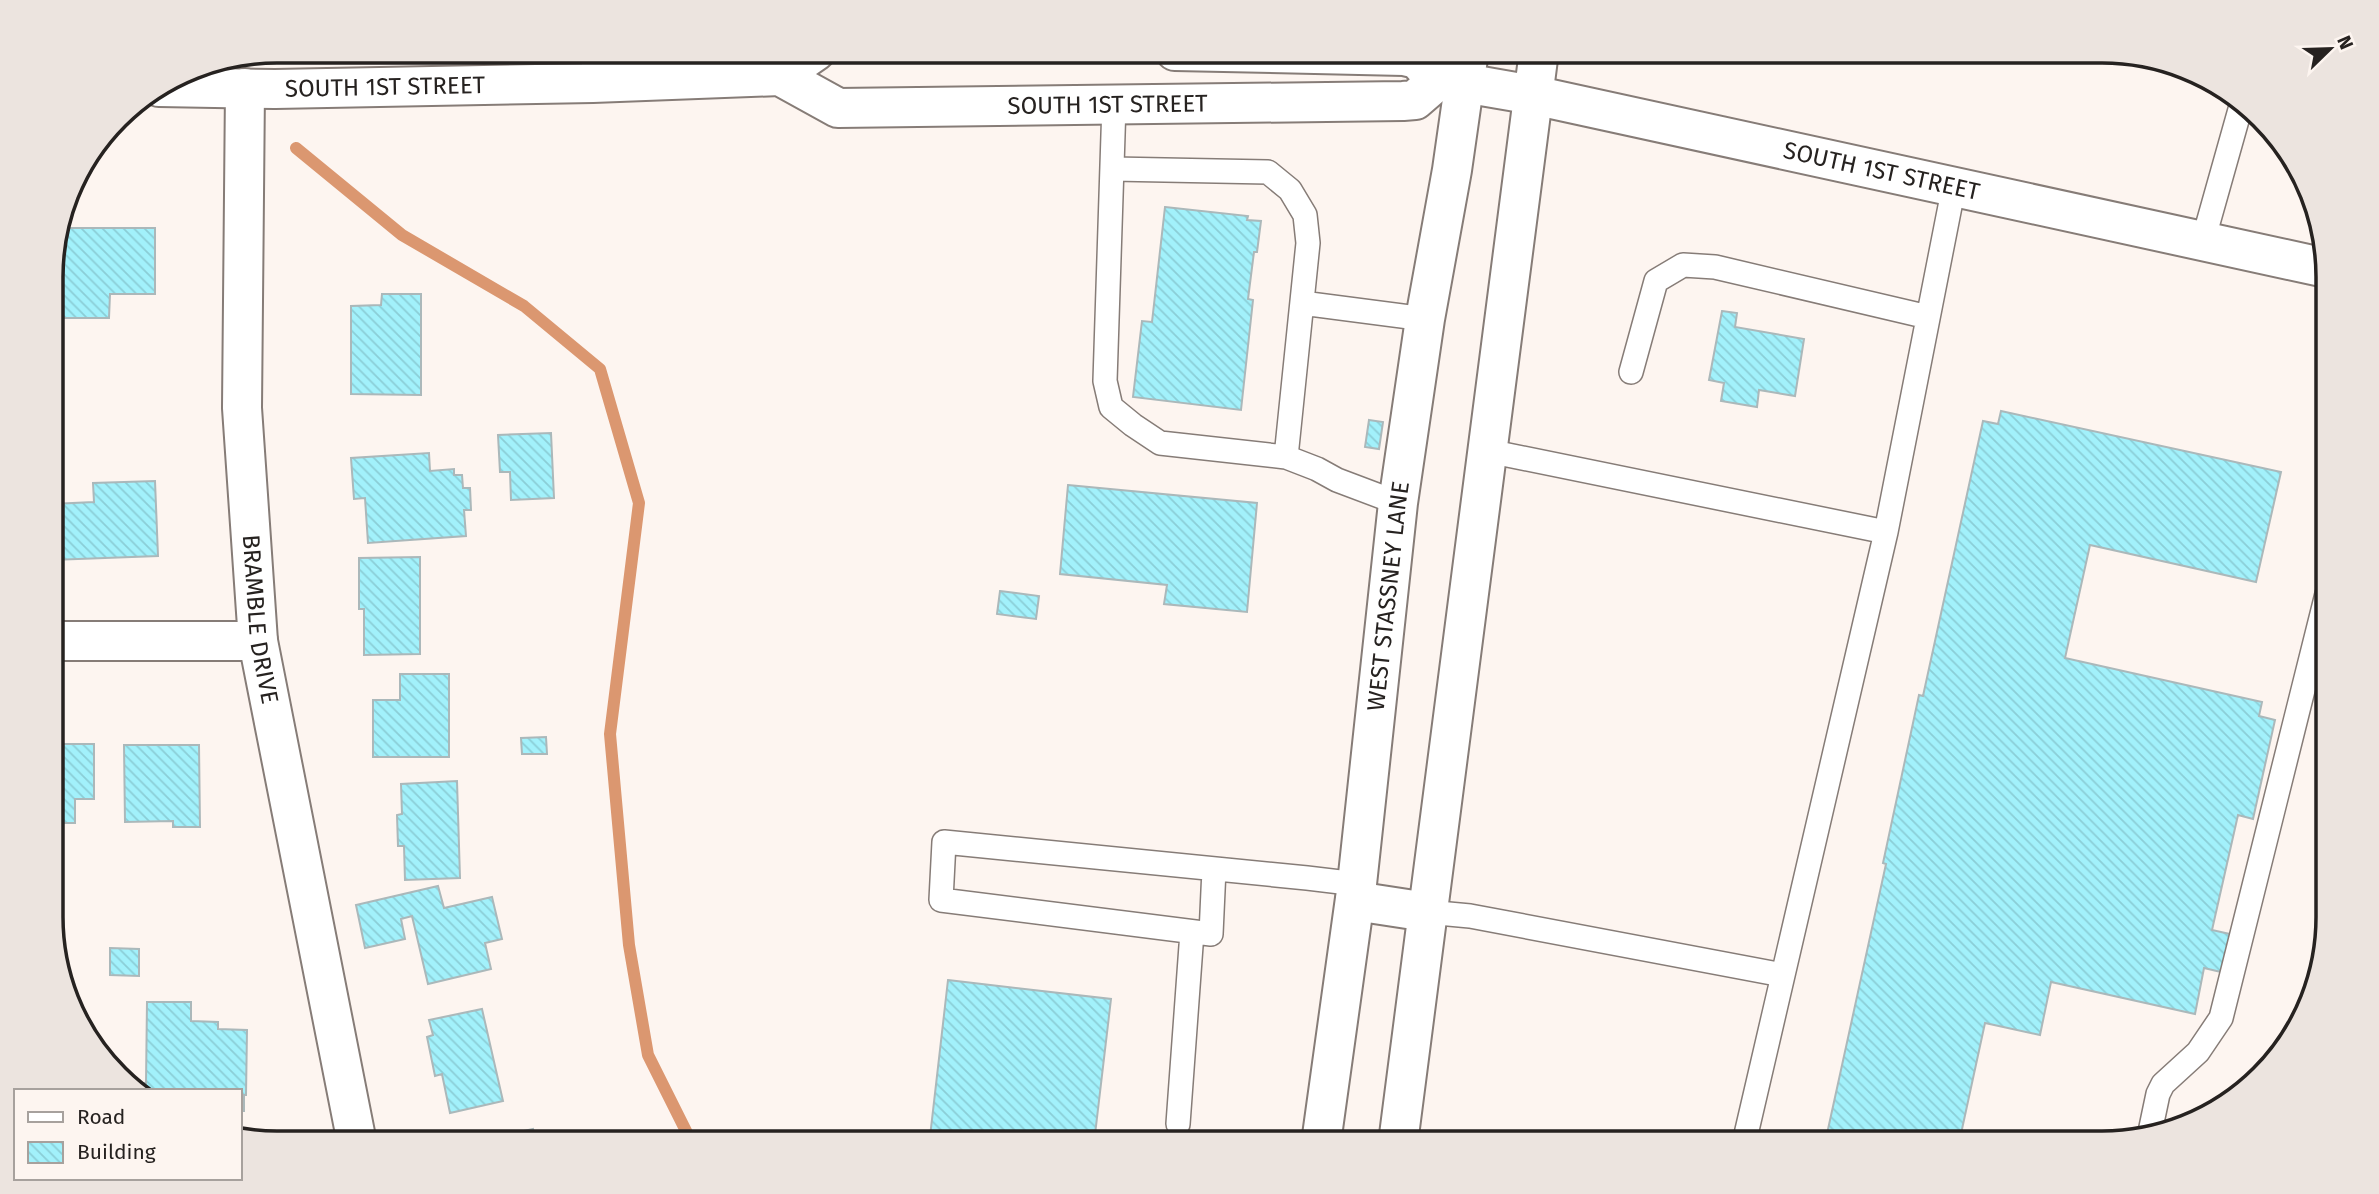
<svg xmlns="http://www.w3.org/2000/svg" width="2379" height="1194" font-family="'Fira Sans',sans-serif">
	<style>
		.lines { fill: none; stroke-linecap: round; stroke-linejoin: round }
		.stream { stroke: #db9770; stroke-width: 12 }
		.building { fill: url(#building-back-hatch); stroke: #abb8ba; stroke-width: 2 }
		.lane-casing { stroke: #867c77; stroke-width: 26 }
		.street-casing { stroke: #867c77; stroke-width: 42 }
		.secondary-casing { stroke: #867c77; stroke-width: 42 }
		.lane { stroke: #fff; stroke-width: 23 }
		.street { stroke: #fff; stroke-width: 38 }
		.secondary { stroke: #fff; stroke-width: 38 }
		.labels { text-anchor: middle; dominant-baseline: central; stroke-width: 5; stroke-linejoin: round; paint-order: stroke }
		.street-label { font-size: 24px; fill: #262220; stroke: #fdf5f0 }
		.rim { fill: none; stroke: #262220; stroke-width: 3.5 }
	</style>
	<defs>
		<pattern id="building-back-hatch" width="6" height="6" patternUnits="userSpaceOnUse" patternTransform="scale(1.75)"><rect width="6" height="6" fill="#a2f1fb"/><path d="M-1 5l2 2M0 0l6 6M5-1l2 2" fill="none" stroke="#8bced7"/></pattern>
	</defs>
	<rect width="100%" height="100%" fill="#fdf5f0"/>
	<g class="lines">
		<!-- stream -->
		<path class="stream" d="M296 148 402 235 524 306 600 369 639 503 610 734 629 945 648 1055 692 1143"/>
	</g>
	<!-- building -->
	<path class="building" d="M1165 207 1248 216 1247 220 1261 221 1257 252H1254L1248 299 1253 300 1241 410 1133 397 1142 321 1152 322Z
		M60 228H155V294H110L109 318H59V294H51V261Z
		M382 294H421V395L351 394V306L381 305Z
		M1722 311 1737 313 1735 327 1804 339 1795 396 1759 390 1757 407 1721 401 1724 383 1709 380Z
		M2001 411 2281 472 2256 582 2090 545 2065 658 2262 702 2259 716 2275 720 2253 819 2238 815 2212 930 2230 934 2221 972 2204 968 2195 1014 2051 982 2040 1035 1985 1023 1959 1143H1825L1886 864 1883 863 1919 695 1923 696 1983 421 1998 424Z
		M1369 420 1383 422 1379 449 1365 447Z
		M551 433 554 498 511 500 510 472H500L498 435Z
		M429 453 430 471 454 469V475H462L463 488H470L471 510H464L466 536 368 543 365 498 354 499 351 458Z
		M155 481 158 556 52 560V504L94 502 93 483Z
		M1068 485 1257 503 1247 612 1164 604 1167 585 1060 574Z
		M420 557V654L364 655V609H359V558Z
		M1000 591 1039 596 1036 619 997 614Z
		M400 674H449V757H373V700H400Z
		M546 737 547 754H522L521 738Z
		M52 744H94V799H75V823H52Z
		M124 745H199L200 827H173V821L125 822Z
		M457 781 460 878 405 880 404 846H398L397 815 402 814 401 784Z
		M438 886 444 908 492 897 502 939 485 943 491 969 428 984 412 916 401 919 405 939 365 948 356 905Z
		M110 948 139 949V976L110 975Z
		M948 980 1111 999 1094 1143H978L930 1137Z
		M147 1002H191V1021L218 1022V1029L247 1030 246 1095H244V1111H240V1091H142V1083H146Z
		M482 1009 503 1101 450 1113 442 1074 435 1076 427 1037 433 1035 429 1020Z
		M533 1129 536 1143H469Z"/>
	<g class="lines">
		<defs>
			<path id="lane" d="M593 83 594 51
				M1114 104 1105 381 1111 407 1133 425 1160 443 1286 457 1317 469 1337 480 1398 503
				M1113 169 1268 172 1290 190 1305 215 1308 243 1286 457
				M2203 241 2241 106
				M1302 303 1425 319
				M1631 372 1656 281 1683 265 1715 267 1928 317
				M1488 451 1886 532
				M1214 869 1211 934 941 900 944 842 1307 878 1357 884
				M1427 912 1470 916 1783 975
				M1178 1124 1192 932
				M2150 1132 2158 1094 2163 1084 2198 1052 2221 1018 2327 594
				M1744 1143 1886 532 1954 186"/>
			<g id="street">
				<path id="s1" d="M245 88 242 408 258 641 357 1143"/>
				<path d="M52 641H258"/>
			</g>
			<g id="secondary">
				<path id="s2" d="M1175 51 1404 56 1417 59 1437 81 1464 83 1533 95 2326 268"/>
				<path d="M780 76 816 51"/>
				<path id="s3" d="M159 87 275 89 593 83 780 76 838 108 1403 101 1415 100 1437 81"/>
				<path d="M1355 901 1427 912"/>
				<path id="s4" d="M1321 1143 1357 884 1398 503 1425 319 1452 170 1469 51"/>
				<path d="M1398 1143 1539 51"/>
			</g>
		</defs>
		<!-- lane casing -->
		<use href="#lane" class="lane-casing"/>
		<!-- street casing -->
		<use href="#street" class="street-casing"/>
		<!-- secondary casing -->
		<use href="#secondary" class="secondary-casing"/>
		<!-- lane -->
		<use href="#lane" class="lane"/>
		<!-- street -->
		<use href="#street" class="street"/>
		<!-- secondary -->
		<use href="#secondary" class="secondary"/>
	</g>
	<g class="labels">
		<!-- street labels -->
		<g class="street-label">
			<text stroke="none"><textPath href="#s3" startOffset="226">SOUTH 1ST STREET</textPath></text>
			<text stroke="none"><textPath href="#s3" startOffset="957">SOUTH 1ST STREET</textPath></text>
			<text stroke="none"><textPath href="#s2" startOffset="726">SOUTH 1ST STREET</textPath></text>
			<text stroke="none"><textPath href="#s4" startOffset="551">WEST STASSNEY LANE</textPath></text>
			<text stroke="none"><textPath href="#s1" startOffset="532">BRAMBLE DRIVE</textPath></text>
		</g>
	</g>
	<!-- crop -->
	<path d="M0 0H2379V1194H0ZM277 63H2102A214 214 0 0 1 2316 277V917A214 214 0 0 1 2102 1131H277A214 214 0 0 1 63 917V277A214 214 0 0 1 277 63Z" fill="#ece4df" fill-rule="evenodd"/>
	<path class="rim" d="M277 63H2102A214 214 0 0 1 2316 277V917A214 214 0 0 1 2102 1131H277A214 214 0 0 1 63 917V277A214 214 0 0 1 277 63Z"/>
	<!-- legend -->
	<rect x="14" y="1089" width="228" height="91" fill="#fdf5f0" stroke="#a7a19d" stroke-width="2"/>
	<rect x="28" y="1112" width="35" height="10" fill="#ffffff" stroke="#a7a19d" stroke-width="2"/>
	<text x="77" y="1124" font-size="21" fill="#262220">Road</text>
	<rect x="28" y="1142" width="35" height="21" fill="url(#building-back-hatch)" stroke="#a7a19d" stroke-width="2"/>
	<text x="77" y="1159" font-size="21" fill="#262220">Building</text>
	<!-- north arrow -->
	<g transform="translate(2330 49) rotate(67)" stroke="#fdf5f0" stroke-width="5" paint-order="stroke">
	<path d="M0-5L12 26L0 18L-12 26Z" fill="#262220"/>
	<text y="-10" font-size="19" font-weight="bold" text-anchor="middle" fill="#262220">N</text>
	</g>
</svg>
